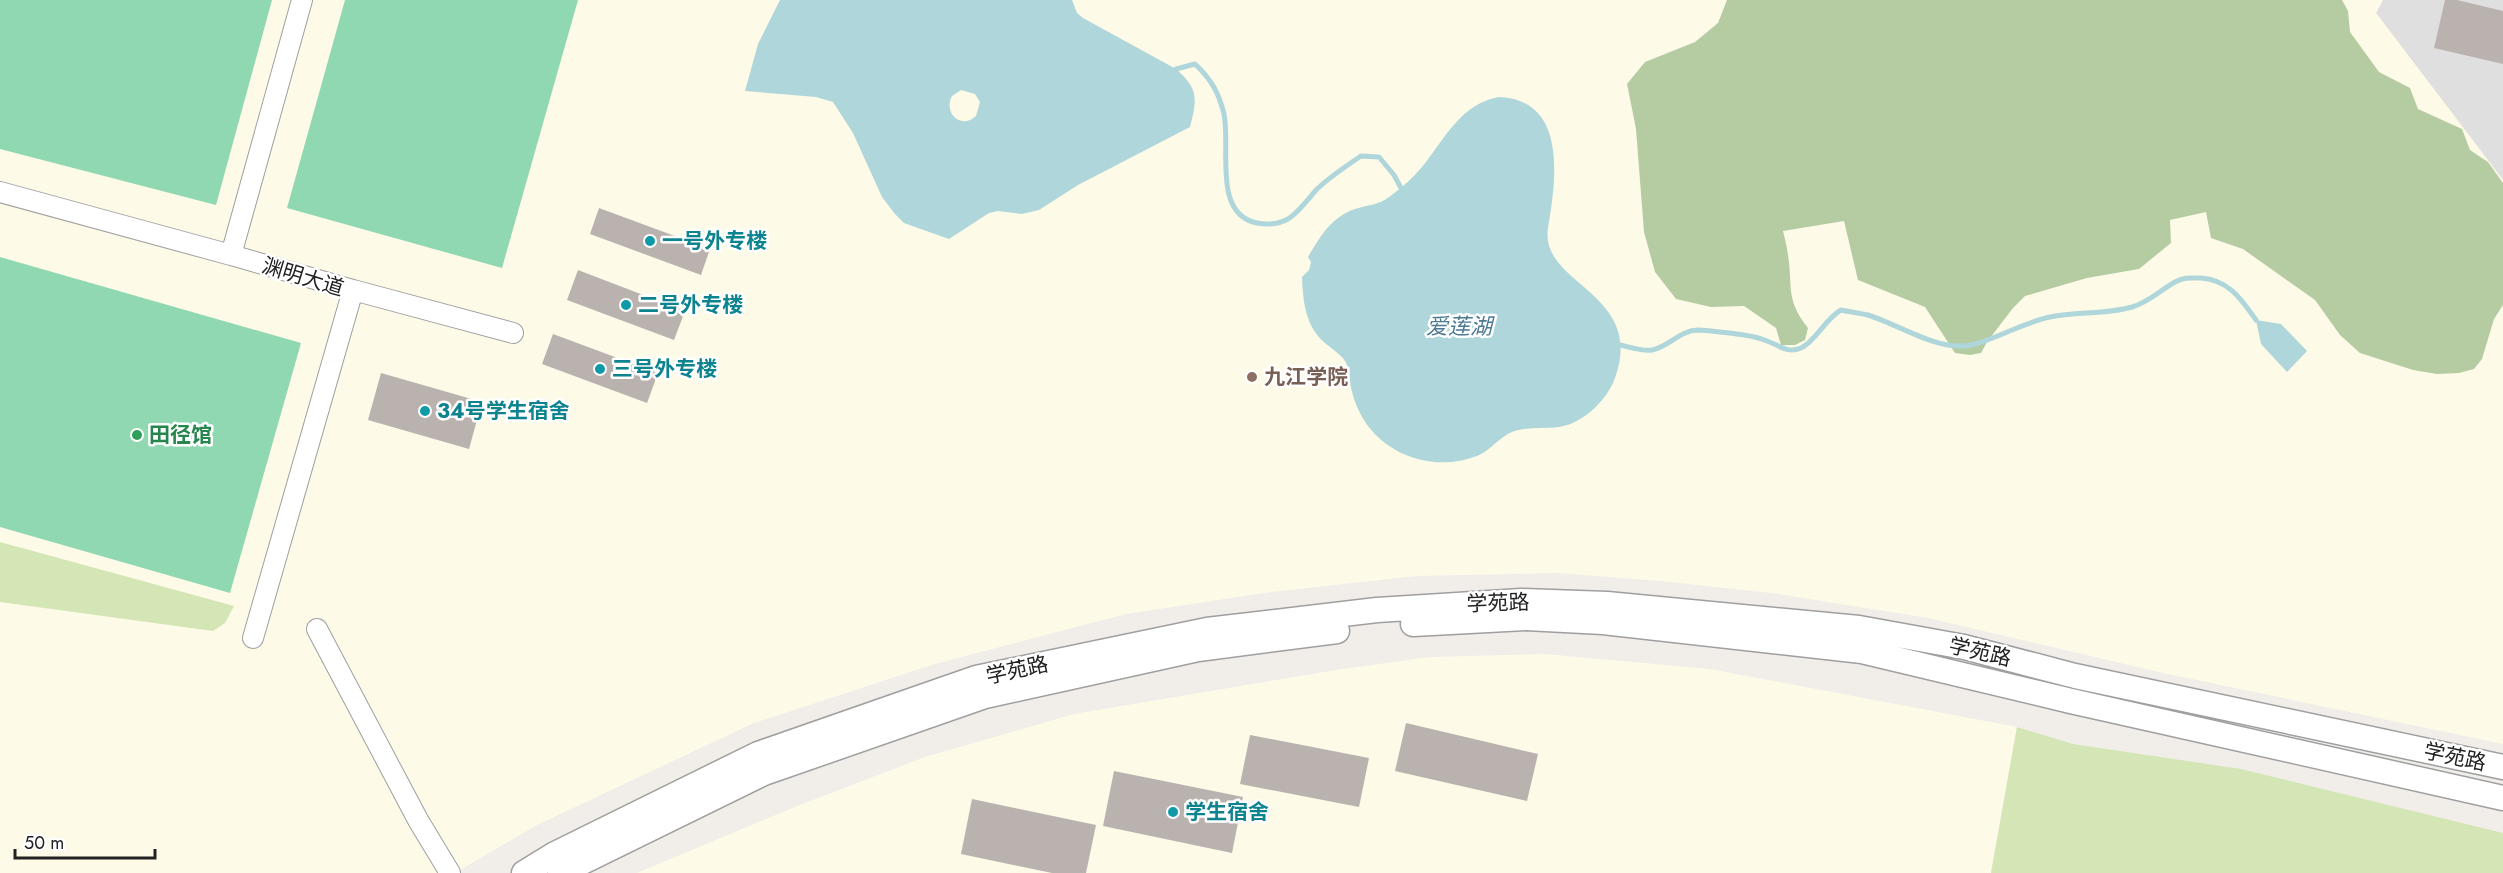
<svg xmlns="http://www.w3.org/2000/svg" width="2503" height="873" font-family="Jost,'Noto Sans SC',sans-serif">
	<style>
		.residential { fill: #e0dfdf }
		.education { fill: #fdfae7 }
		.grass { fill: #d4e6b5 }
		.forest { fill: #b5cca3 }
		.pitch { fill: #90d8b2 }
		.water { fill: #afd6da; fill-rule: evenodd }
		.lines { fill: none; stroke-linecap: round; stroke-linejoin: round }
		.stream { stroke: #afd6da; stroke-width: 5 }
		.building { fill: #bab2af }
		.minor-casing { stroke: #9f9f9f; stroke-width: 22 }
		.tertiary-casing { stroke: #9f9f9f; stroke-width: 27 }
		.minor { stroke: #fff; stroke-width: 20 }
		.tertiary { stroke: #fff; stroke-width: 24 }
		.culture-dot { fill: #0f9aa8; stroke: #fff; stroke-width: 2 }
		.education-dot { fill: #8d6e63; stroke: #fff; stroke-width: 2 }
		.leisure-dot { fill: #2e9e5b; stroke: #fff; stroke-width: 2 }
		.labels { text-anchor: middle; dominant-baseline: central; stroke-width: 5; stroke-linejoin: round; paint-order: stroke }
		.culture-label { font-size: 21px; font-weight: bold; fill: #0d838f; stroke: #fff; text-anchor: start }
		.street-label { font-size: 21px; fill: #222; stroke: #fff }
		.education-label { font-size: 21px; font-weight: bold; fill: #785e54; stroke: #fff; text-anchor: start }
		.leisure-label { font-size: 21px; font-weight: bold; fill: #27864d; stroke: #fff; text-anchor: start }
		.water-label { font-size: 22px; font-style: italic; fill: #4c7a93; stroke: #fff }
	</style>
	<rect width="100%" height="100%" fill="#f1eeea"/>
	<!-- residential -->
	<path class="residential" d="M2383 0H2503V180L2376 13Z"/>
	<!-- education -->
	<path class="education" d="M0 0H2383L2376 13 2503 180V744L2163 673 1928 618 1772 593 1660 581 1558 573 1417 576 1271 592 1126 614 935 664 754 723 537 825 455 873H0Z
		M1545 654 1710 669 2017 727 1991 873H637L797 806 925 757 1074 714 1336 670 1430 657Z"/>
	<!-- grass -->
	<path class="grass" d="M0 542 234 606 225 623 213 631 0 602Z
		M2017 727 2073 744 2241 769 2503 833V873H1991Z"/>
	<!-- forest -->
	<path class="forest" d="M1727 0H2342L2348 11 2350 32 2379 72 2410 88 2418 109 2462 129 2470 150 2488 162 2503 183V305L2494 319 2482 359 2474 369 2459 373 2437 374 2413 370 2360 353 2340 335 2315 300 2243 249 2211 238 2206 212 2170 220 2171 243 2139 269 2087 278 2025 296 2013 308 1987 342 1981 353 1970 355 1955 353 1925 307 1858 280 1844 221 1783 231C1785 239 1787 247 1788 255 1793 287 1785 299 1808 328L1805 340 1795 345H1781L1776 328 1744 306 1711 307 1676 299 1655 272 1644 232 1636 129 1627 84 1645 62 1695 42 1718 23Z"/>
	<!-- pitch -->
	<path class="pitch" d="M0 0H272L216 205 0 149Z
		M345 0H578L502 268 287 208Z
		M0 257 301 343 230 593 0 527Z"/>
	<!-- water -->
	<path class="water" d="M780 0H1072L1077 13 1083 18 1176 69C1199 89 1197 99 1190 127L1078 185 1039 210 1022 214 998 211 989 213 949 239 904 223 895 214 882 197 853 133 833 102 816 97 745 91 758 44ZM961 90 975 94 980 102 976 116C961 130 943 113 952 96Z
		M1499 97C1568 100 1556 180 1548 228 1539 285 1646 292 1615 378 1607 400 1584 423 1559 427 1546 429 1532 427 1519 430 1503 432 1492 450 1477 456 1434 473 1381 455 1360 413 1355 404 1352 393 1350 383 1349 377 1350 370 1347 365 1344 356 1332 349 1325 343 1305 326 1303 301 1302 277L1309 270 1311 262 1308 257C1320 237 1331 217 1355 209 1367 205 1379 205 1389 197 1403 187 1416 175 1426 162 1446 136 1463 103 1499 97Z
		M2256 320 2281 324 2307 351 2287 372 2261 344Z"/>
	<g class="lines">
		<!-- stream -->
		<path class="stream" d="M1176 69 1195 64C1211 79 1219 93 1224 114 1231 147 1212 214 1257 223 1268 225 1279 224 1288 219 1300 211 1308 199 1317 189 1330 177 1346 166 1361 156L1379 157 1394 175 1401 188
			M1616 344C1627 346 1642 352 1652 350 1669 347 1680 330 1698 330 1713 331 1730 333 1744 335 1751 336 1760 338 1767 341 1779 345 1787 354 1801 348 1816 341 1825 319 1841 310 1850 312 1859 313 1868 315 1897 324 1933 348 1963 346 1988 344 2023 322 2050 317 2076 311 2105 315 2132 307 2149 302 2159 291 2175 282 2184 277 2191 278 2201 278 2229 280 2241 299 2256 320"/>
	</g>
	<!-- building -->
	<path class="building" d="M2445 0H2457L2503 11V64L2434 48Z
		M599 208 710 249 701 275 590 234Z
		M578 270 685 311 674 340 567 300Z
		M553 334 658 373 647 403 542 364Z
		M381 373 482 402 469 449 368 420Z
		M1406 723 1538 754 1527 801 1395 771Z
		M1250 735 1369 758 1359 807 1240 784Z
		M1114 771 1243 797 1232 853 1103 826Z
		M972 799 1096 825 1086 873H1052L961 854Z"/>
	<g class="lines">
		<defs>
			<path id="minor" d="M0 192 231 255
				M353 290 513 333
				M317 629 418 820 450 873
				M253 638 353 290 231 255 302 0"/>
			<path id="tertiary" d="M1413 624 1526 618 1603 622 1862 651 2071 701 2503 798
				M524 873 555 854 758 754 976 678 1207 630 1377 610 1521 601 1607 604 1859 628 1964 647 2075 676 2503 767
				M560 873 764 773 985 696 1198 649 1337 631"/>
		</defs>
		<!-- minor casing -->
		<use href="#minor" class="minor-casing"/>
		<!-- tertiary casing -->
		<use href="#tertiary" class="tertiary-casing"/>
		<!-- minor -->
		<use href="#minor" class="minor"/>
		<!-- tertiary -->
		<use href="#tertiary" class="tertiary"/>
	</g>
	<!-- markers -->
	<g class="culture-dot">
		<circle cx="650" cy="241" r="6"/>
		<circle cx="626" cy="305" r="6"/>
		<circle cx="600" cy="369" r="6"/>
		<circle cx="425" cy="411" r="6"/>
		<circle cx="1173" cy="812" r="6"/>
	</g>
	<circle class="education-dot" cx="1252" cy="377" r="6"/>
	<circle class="leisure-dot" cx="137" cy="435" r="6"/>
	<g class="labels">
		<!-- culture labels -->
		<g class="culture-label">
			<text x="662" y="241">一号外专楼</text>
			<text x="638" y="305">二号外专楼</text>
			<text x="612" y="369">三号外专楼</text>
			<text x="437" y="411">34号学生宿舍</text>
			<text x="1185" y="812">学生宿舍</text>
		</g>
		<!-- street labels -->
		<g class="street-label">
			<text transform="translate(303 277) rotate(17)">渊明大道</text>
			<text transform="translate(1498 603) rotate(-2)">学苑路</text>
			<text transform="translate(1980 652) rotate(13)">学苑路</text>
			<text transform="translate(1017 670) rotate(-12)">学苑路</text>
			<text transform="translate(2455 757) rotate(12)">学苑路</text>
		</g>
		<!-- education labels -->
		<g class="education-label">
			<text x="1264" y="377">九江学院</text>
		</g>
		<!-- leisure labels -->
		<g class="leisure-label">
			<text x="149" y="435">田径馆</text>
		</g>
		<!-- water labels -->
		<g class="water-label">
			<text x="1459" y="326">爱莲湖</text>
		</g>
	</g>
	<!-- scale -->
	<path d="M15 849v9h140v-9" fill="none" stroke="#222222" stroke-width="3"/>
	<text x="24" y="849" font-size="18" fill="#222222" stroke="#ffffff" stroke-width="4.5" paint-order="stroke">50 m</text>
</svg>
